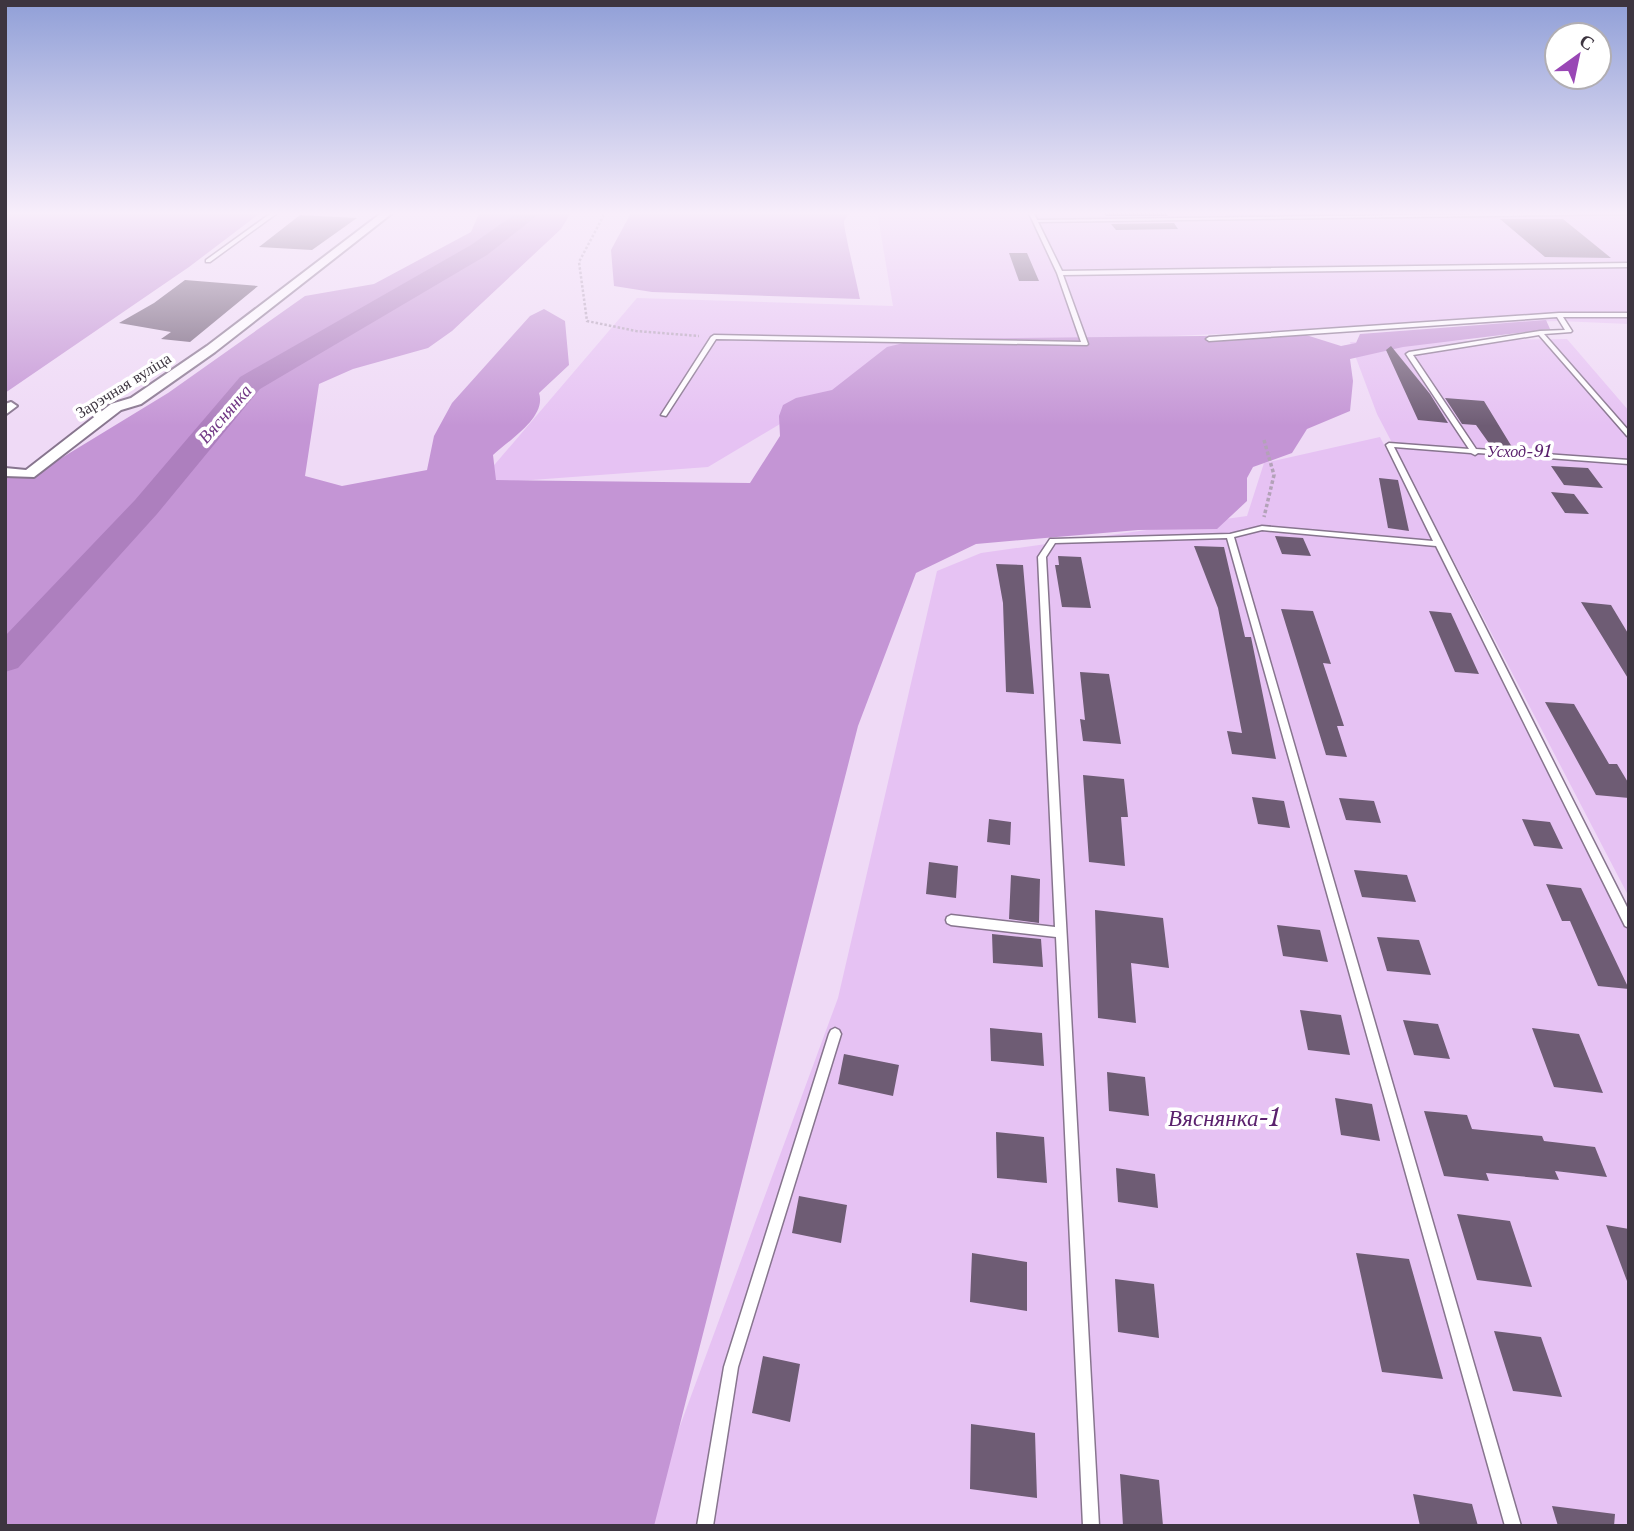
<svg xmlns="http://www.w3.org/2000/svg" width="1634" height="1531" font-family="'Libre Baskerville',serif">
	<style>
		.green { fill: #e6c2f3 }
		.forest { fill: #c495d5 }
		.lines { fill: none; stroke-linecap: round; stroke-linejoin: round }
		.river { fill: #ad7fbe; fill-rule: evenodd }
		.building { fill: #6e5c74 }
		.service-casing { stroke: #87758e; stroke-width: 3 }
		.minor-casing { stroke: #87758e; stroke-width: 4 }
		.path-far1 { stroke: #b3a2b8; stroke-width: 2.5; stroke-dasharray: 2.5 2; stroke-linecap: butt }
		.path { stroke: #b3a2b8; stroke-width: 3.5; stroke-dasharray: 3.5 2.5; stroke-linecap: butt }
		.service { fill: #fff; fill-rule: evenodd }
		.minor { fill: #fff; fill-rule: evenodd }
		.labels { text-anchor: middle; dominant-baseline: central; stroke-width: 7; stroke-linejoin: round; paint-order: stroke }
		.far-street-label { font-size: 16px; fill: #3d3540; stroke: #fff }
		.far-park-label { font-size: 16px; font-style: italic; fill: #5b226e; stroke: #fff }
		.far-water-label { font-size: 18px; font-style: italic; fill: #713885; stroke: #fff }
		.near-park-label { font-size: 23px; font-style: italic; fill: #5b226e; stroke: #fff }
	</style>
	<rect width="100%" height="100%" fill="#efdaf6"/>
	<!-- green -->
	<path class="green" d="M877 211H1629V324L1559 321 911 346 708 467 478 484 637 298 893 306Z
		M1567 339 1629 411V897L1377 414 1350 342Z
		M1380 437 1629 926V1526H643L838 998 937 571 981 553 1247 516 1264 463Z"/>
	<!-- forest -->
	<path class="forest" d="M5 211H263L189 267 5 393Z
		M480 211H572L561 229 452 331 428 348 353 369 319 384 305 476 342 486 427 470 434 436 452 403 530 316 544 309 565 321 569 365 539 393C547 417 509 440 493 455L496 480 750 483 780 436 779 416 783 405 796 398 832 390 887 347 920 339 1306 335 1341 346 1356 343 1360 334 1546 320 1550 329 1403 347 1350 359 1353 381 1350 411 1307 429 1292 453 1253 467 1247 478V501L1217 529 1138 530 976 544 916 573 858 726 654 1526H5V469L32 476 168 393 305 296 374 284 471 232Z
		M632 211H850C849 213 845 220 844 221 843 226 858 288 860 299L652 292 614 286 611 250Z"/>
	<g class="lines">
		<!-- river -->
		<path class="river" d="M519 211H543L487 255 260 389 157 514 18 668 5 672V636L135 500 240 377 471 245Z"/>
	</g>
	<!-- building -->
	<path class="building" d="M1102 211H1165L1168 216H1106Z
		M300 215 357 218 312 250 259 247Z
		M1500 219H1563L1611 258 1545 257Z
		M1174 223 1178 229 1116 230 1111 224Z
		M1009 253H1027L1039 281H1019Z
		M185 280 258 286 190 342 161 339 171 332 119 323 154 303Z
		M1391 346 1430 394 1448 423 1418 420 1386 350Z
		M1445 398 1484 401 1512 447 1491 446 1476 425 1462 424Z
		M1551 466 1588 468 1603 488 1564 485Z
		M1379 478 1398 480 1409 531 1388 528Z
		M1551 492 1574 494 1589 514 1565 513Z
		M1275 536 1303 538 1311 556 1282 554Z
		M1194 546 1224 547 1245 637H1251L1276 759 1232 754 1227 731 1242 733 1218 608Z
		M1058 556 1081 557 1091 608 1062 607 1055 565H1059Z
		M996 564 1023 565 1034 694 1006 692 1003 603Z
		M1581 602 1611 605 1629 635V680Z
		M1281 609 1313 611 1331 664 1323 663 1344 726H1337L1347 757 1326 755Z
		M1429 611 1451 613 1479 674 1455 672Z
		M1080 672 1109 674 1121 744 1083 741 1080 719 1085 720Z
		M1545 702 1574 704 1609 764H1617L1629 784V798L1596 795Z
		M1083 775 1124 779 1128 817H1121L1125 866 1089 862Z
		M1252 797 1284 801 1290 828 1258 824Z
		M1339 798 1374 801 1381 823 1346 820Z
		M989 819 1011 822 1010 845 987 842Z
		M1522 819 1550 822 1563 849 1534 846Z
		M929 862 958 866 956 898 926 894Z
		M1354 870 1407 875 1416 902 1362 897Z
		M1011 875 1040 879 1039 923 1009 919Z
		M1546 884 1581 888 1629 989 1598 986 1570 921H1562Z
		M1095 910 1163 918 1169 968 1131 963 1136 1023 1098 1018Z
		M1277 925 1320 930 1328 962 1283 956Z
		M992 934 1041 939 1043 967 993 963Z
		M1377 937 1419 940 1431 975 1387 971Z
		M1300 1010 1341 1015 1350 1055 1308 1050Z
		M1403 1020 1438 1024 1450 1059 1414 1055Z
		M990 1028 1042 1033 1044 1066 991 1061Z
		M1532 1028 1579 1034 1603 1093 1554 1087Z
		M844 1054 899 1065 893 1096 838 1084Z
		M1107 1072 1145 1077 1149 1116 1109 1111Z
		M1335 1098 1372 1104 1380 1141 1341 1135Z
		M1424 1111 1467 1115 1472 1129 1542 1136 1544 1141 1595 1147 1607 1177 1555 1171 1559 1180 1486 1173 1489 1181 1444 1176Z
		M996 1132 1044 1137 1047 1183 997 1178Z
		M1116 1168 1155 1174 1158 1208 1118 1202Z
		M799 1196 847 1205 841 1243 792 1233Z
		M1457 1214 1510 1221 1532 1287 1477 1280Z
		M1606 1225 1629 1229V1281H1627Z
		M972 1253 1027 1262V1311L970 1302Z
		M1356 1253 1409 1259 1443 1379 1382 1372Z
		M1115 1279 1154 1284 1159 1338 1118 1332Z
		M1494 1331 1541 1337 1562 1397 1513 1391Z
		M763 1356 800 1364 790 1422 752 1413Z
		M971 1424 1035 1433 1037 1498 970 1489Z
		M1120 1474 1159 1480 1163 1526H1123Z
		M1413 1494 1472 1504 1478 1526H1420Z
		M1552 1506 1615 1514 1614 1526H1558Z"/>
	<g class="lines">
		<defs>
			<path id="service" d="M274 211H280L210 262H206V260Z
				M1028 211H1033L1037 220 1629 212V214L1038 222 1062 271 1629 263V267L1063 275 1088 344 1087 345 716 339 666 416 661 415 711 337 714 335 1081 342 1057 273Z
				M1559 313H1629V317H1563L1572 331 1571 332 1544 334 1629 431V437L1627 436 1539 335 1413 355 1476 449 1629 460V464L1478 453 1475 455 1471 453 1394 447 1629 911V928L1625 926 1436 546 1262 530 1234 537 1521 1526H1505L1227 538 1055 543 1046 557 1099 1526H1083L1056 937 951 925 947 923 946 920 947 917 951 915 1055 927 1038 557 1050 539H1053L1230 534 1262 526 1433 541 1386 445 1389 443 1469 449 1406 354 1409 352 1540 331 1565 330 1557 317 1209 341 1206 339 1209 337Z
				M835 1028 839 1030 841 1034 738 1367 713 1526H697L724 1367 829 1034 831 1030Z"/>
			<path id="minor" d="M384 211H395L215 352 141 404 121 410 34 477 5 476V468L26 470 111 404 131 398 207 346Z
				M11 402 17 406 5 415V404Z"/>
		</defs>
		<!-- service casing -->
		<use href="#service" class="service-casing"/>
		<!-- minor casing -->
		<use href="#minor" class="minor-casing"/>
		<!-- path-far1 -->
		<path class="path-far1" d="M606 211 579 262 587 321 636 331 699 336"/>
		<!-- path -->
		<path class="path" d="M1264 440 1274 475 1264 517"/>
		<!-- service -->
		<use href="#service" class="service"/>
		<!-- minor -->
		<use href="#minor" class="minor"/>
	</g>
	<!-- sky -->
	<linearGradient id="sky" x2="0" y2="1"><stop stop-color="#909fd7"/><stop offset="0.5" stop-color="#f8eefb"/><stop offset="1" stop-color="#f8eefb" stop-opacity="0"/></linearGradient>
	<rect width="1634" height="426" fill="url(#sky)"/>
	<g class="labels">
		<!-- far-street labels -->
		<g class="far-street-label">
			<text transform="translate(123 385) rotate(-32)">Зарэчная вуліца</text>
		</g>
		<!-- far-park labels -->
		<g class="far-park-label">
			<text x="1519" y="451">Усход-91</text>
		</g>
		<!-- far-water labels -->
		<g class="far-water-label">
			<text transform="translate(225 414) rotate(-49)">Вяснянка</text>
		</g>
		<!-- near-park labels -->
		<g class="near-park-label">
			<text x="1224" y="1118">Вяснянка-1</text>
		</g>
	</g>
	<!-- border -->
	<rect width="1634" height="1531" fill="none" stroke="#3d3540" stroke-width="14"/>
	<!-- north arrow -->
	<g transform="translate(1578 56) rotate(33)"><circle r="33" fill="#ffffff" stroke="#b1aeb3" stroke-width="2"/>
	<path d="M0-5L12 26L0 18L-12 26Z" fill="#9947b5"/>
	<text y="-10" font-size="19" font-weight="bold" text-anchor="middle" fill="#3d3540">С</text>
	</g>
</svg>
